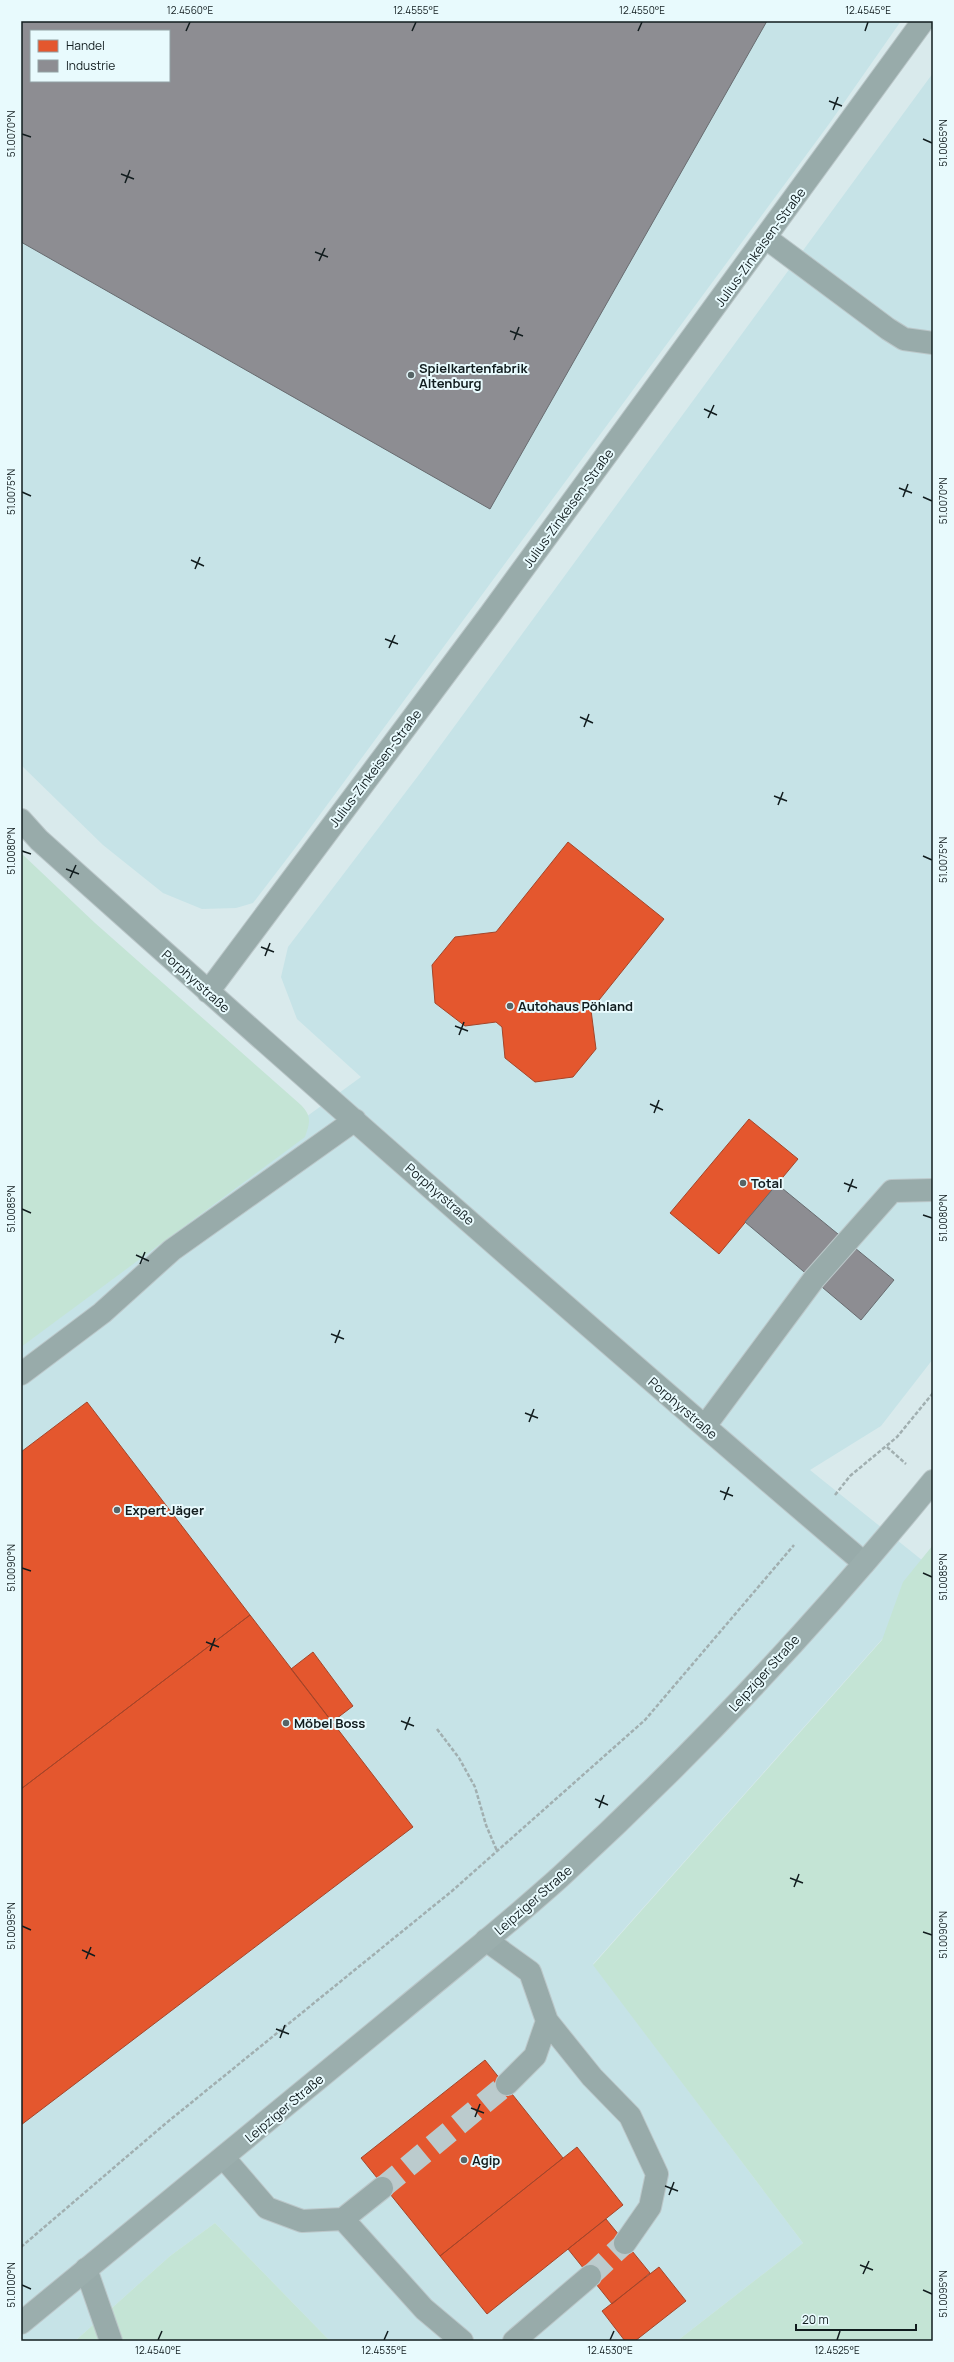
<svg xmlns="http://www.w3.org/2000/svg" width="954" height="2362" font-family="Manrope,sans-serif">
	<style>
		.built { fill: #c6e3e7; fill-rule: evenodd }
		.green { fill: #c4e4d5 }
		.shops { fill: #e4572e; stroke: #a54529 }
		.industry { fill: #8d8d92; stroke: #686b6f; fill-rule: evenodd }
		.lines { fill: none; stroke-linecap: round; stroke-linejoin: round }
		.minor-tunnel { stroke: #bbcbcd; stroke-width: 22; stroke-dasharray: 22 11; stroke-linecap: butt }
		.minor-casing { stroke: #bbc7c9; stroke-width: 24 }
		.major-casing { stroke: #bbc7c9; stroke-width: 24 }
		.path { stroke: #a1afb0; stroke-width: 2.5; stroke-dasharray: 4 2; stroke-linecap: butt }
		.minor { stroke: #98abaa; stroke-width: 22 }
		.major { stroke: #9baead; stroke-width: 22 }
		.ticks { fill: none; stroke: #111c1e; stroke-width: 1.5 }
		.poi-dot { fill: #576466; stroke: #e8fafd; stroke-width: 1.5 }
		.labels { text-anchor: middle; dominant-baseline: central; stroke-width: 4; stroke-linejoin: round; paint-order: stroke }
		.street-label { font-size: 13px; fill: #111c1e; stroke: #e8fafd }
		.poi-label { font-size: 13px; font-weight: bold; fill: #111c1e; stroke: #e8fafd; text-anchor: start }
		.neatline { fill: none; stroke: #111c1e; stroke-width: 1.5 }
		.ticks-label { font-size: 10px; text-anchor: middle; fill: #111c1e }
	</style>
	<rect width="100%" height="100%" fill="#d9eaec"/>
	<!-- built -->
	<path class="built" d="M21 21H901L829 124 299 843 253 903 236 908 202 909 163 893 103 845 21 765ZM31 31H169V81H31Z
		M933 73V1359L881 1426 810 1470 933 1569V1582L593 1964 803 2243 677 2341H330L215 2223 170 2256 75 2341H21V1324L361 1077 297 1019 281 977 288 947 421 772Z"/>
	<!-- green -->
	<path class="green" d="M21 853 95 923 301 1105C312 1116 310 1123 305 1137L21 1347Z
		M933 1545V2341H677L803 2243 593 1965 882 1640 903 1582Z
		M215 2223 330 2341H75L170 2256Z"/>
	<!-- shops -->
	<path class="shops" d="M568 842 664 919 591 1010 596 1049 573 1077 535 1082 505 1058 502 1027 496 1022 465 1026 435 1003 432 965 455 937 496 932Z
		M749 1119 798 1159 719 1254 670 1213Z
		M87 1402 250 1615 21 1789V1452Z
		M250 1615 413 1827 21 2125V1789Z
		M313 1652 353 1706 332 1722 291 1669Z
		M485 2060 563 2158 440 2256 361 2158Z
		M577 2147 623 2205 487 2314 440 2256Z
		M606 2219 650 2273 612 2304 568 2249Z
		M659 2267 686 2301 635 2341H625L602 2311Z"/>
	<!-- industry -->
	<path class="industry" d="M21 21H767L490 509 21 242ZM31 31H169V81H31Z
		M777 1184 894 1280 861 1320 745 1222Z"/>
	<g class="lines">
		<!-- minor-tunnel -->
		<path class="minor-tunnel" d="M382 2188 507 2084
			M590 2276 625 2243"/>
		<defs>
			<path id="minor" d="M766 238 888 329 904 339 933 343
				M21 820 39 840C311 1084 586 1326 864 1563
				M208 992 491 613 923 21
				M21 1374 102 1313 172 1250 355 1120
				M705 1426 814 1279 892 1191 933 1190
				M486 1940 530 1972 547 2021 535 2056 507 2084
				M547 2021 592 2077 630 2116 657 2174 650 2207 625 2243
				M224 2158 267 2208 302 2221 343 2219 382 2188
				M343 2219 424 2309 462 2341
				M86 2269 111 2341
				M514 2341 590 2276"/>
			<path id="major" d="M21 2323C147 2218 276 2115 402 2010 455 1966 509 1923 560 1877 692 1756 820 1620 933 1481"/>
		</defs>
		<!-- minor casing -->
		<use href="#minor" class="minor-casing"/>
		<!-- major casing -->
		<use href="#major" class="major-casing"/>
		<!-- path -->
		<path class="path" d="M887 1447 906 1464
			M835 1495 850 1476 897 1437 933 1393
			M437 1729 459 1758 475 1787 486 1825 497 1851
			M21 2247 165 2124 452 1891 645 1720 794 1545"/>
		<!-- minor -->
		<use href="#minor" class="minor"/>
		<!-- major -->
		<use href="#major" class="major"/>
	</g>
	<!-- ticks -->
	<path class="ticks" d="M186 31 190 22M412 31 416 22M638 31 642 22M865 31 868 22M829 101 842 106M833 110 838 97M22 134 31 137M923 139 932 143M121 174 134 179M125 183 130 170M315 252 328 257M319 261 325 248M510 331 523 336M514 340 519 327M704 409 717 415M708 418 714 405M899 488 912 493M22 492 31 496M903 497 908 484M923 497 932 501M191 560 204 566M195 569 200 557M385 639 398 644M389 648 395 635M580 717 593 723M584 727 589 714M774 796 787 801M778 805 783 792M22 851 31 854M923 856 932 860M66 869 79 874M70 878 76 865M261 947 274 952M265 956 270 943M455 1026 468 1031M459 1035 464 1022M650 1104 663 1110M654 1113 659 1100M844 1183 857 1188M848 1192 853 1179M22 1209 31 1213M923 1215 932 1218M136 1255 149 1261M140 1264 145 1252M331 1334 344 1339M335 1343 340 1330M525 1413 538 1418M529 1422 534 1409M720 1491 733 1496M724 1500 729 1487M22 1568 31 1571M923 1573 932 1577M206 1642 219 1647M210 1651 215 1638M401 1721 414 1726M405 1730 410 1717M595 1799 608 1805M599 1808 604 1795M790 1878 803 1883M794 1887 799 1874M22 1926 31 1930M923 1932 932 1935M82 1950 95 1956M86 1959 91 1947M276 2029 289 2034M280 2038 285 2025M471 2108 484 2113M475 2117 480 2104M665 2186 678 2191M669 2195 674 2182M860 2265 873 2270M863 2274 869 2261M22 2285 31 2289M923 2290 932 2294M158 2340 162 2331M384 2340 388 2331M610 2340 614 2331M837 2340 840 2331"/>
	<!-- markers -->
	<g class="poi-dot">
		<circle cx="411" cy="375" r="4"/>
		<circle cx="510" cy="1006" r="4"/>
		<circle cx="743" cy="1183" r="4"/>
		<circle cx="117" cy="1510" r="4"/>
		<circle cx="286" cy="1723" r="4"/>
		<circle cx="464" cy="2160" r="4"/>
	</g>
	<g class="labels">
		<!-- street labels -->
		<g class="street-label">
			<text transform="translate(760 247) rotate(-54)">Julius-Zinkeisen-Straße</text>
			<text transform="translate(568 508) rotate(-54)">Julius-Zinkeisen-Straße</text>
			<text transform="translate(375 768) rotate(-53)">Julius-Zinkeisen-Straße</text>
			<text transform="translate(196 981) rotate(42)">Porphyrstraße</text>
			<text transform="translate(440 1194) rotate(41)">Porphyrstraße</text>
			<text transform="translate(683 1408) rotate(41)">Porphyrstraße</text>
			<text transform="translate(764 1673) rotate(-48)">Leipziger Straße</text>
			<text transform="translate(533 1900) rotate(-41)">Leipziger Straße</text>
			<text transform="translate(284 2108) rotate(-40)">Leipziger Straße</text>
		</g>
		<!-- poi labels -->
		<g class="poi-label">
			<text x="419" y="368">Spielkartenfabrik<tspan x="419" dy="15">Altenburg</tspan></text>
			<text x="518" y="1006">Autohaus Pöhland</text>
			<text x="751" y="1183">Total</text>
			<text x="125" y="1510">Expert Jäger</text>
			<text x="294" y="1723">Möbel Boss</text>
			<text x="472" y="2160">Agip</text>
		</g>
	</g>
	<!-- border -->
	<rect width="954" height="2362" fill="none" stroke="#e8fafd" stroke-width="44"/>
	<!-- legend -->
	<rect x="30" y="30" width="140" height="52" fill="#e8fafd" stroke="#92a1a4"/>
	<rect x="38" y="40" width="20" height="12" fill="#e4572e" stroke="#92a1a4"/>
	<text x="66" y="50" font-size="12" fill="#111c1e">Handel</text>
	<rect x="38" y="60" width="20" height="12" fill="#8d8d92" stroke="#92a1a4"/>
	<text x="66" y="70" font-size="12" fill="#111c1e">Industrie</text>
	<!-- scale -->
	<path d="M796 2324v6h120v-6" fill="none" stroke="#111c1e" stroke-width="2"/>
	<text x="802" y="2324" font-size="12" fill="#111c1e" stroke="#e8fafd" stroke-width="3" paint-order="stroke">20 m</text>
	<rect x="22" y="22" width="910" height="2318" class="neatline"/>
	<g class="ticks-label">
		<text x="190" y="14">12.4560°E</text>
		<text x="416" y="14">12.4555°E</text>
		<text x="642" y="14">12.4550°E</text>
		<text x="868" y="14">12.4545°E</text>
		<text transform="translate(11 134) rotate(-90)" y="4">51.0070°N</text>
		<text transform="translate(943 143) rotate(-90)" y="4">51.0065°N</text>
		<text transform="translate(11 492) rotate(-90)" y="4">51.0075°N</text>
		<text transform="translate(943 501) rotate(-90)" y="4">51.0070°N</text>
		<text transform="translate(11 851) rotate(-90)" y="4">51.0080°N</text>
		<text transform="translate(943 860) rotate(-90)" y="4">51.0075°N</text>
		<text transform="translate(11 1209) rotate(-90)" y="4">51.0085°N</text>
		<text transform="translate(943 1218) rotate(-90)" y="4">51.0080°N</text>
		<text transform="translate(11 1568) rotate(-90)" y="4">51.0090°N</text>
		<text transform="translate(943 1577) rotate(-90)" y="4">51.0085°N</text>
		<text transform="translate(11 1926) rotate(-90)" y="4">51.0095°N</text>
		<text transform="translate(943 1935) rotate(-90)" y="4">51.0090°N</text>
		<text transform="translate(11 2285) rotate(-90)" y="4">51.0100°N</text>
		<text transform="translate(943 2294) rotate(-90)" y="4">51.0095°N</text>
		<text x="158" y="2354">12.4540°E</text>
		<text x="384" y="2354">12.4535°E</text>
		<text x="610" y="2354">12.4530°E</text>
		<text x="837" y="2354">12.4525°E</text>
	</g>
</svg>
